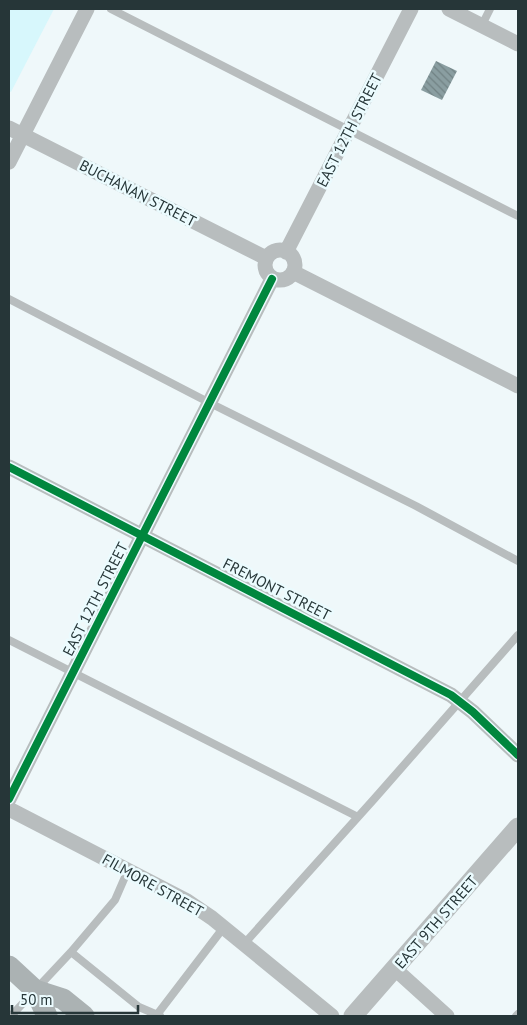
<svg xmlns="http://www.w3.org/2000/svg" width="527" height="1025" font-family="'PT Sans',sans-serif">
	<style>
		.built { fill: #d7f7fc }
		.building { fill: url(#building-back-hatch) }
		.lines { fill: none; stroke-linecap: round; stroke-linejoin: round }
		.service { stroke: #b8bdbe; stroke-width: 8 }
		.minor { stroke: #b8bdbe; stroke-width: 15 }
		.tertiary { stroke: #b8bdbe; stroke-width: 19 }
		.secondary { stroke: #abb2b3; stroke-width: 21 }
		.cycleway-casing { stroke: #ebfbfe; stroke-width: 11 }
		.cycleway { stroke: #00873e; stroke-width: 8 }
		.labels { text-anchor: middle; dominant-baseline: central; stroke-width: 5; stroke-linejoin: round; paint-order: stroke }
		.street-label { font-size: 15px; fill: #263638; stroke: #ebfbfe }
	</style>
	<defs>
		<pattern id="building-back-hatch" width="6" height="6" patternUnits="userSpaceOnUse" patternTransform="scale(1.25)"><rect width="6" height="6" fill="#8a9ea1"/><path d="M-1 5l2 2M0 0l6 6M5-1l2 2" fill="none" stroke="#718284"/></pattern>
	</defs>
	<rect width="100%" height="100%" fill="#eff8fa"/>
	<!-- built -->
	<path class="built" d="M9 9H54L11 92 9 91Z"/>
	<!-- building -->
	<path class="building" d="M436 61 457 71 442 100 421 90Z"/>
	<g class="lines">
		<!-- service -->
		<path class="service" d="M111 9 518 216
			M482 25 490 9
			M9 299 210 403 416 506 518 561
			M9 640 358 817
			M244 944 375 798 518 635
			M71 952 115 900 128 870
			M11 1016 71 952 139 1007 160 1016
			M156 1016 224 927
			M516 1016 518 1014"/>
		<!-- minor -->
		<path class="minor" d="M449 9 518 44
			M9 128 266 258
			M9 162 87 9
			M265 265a15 15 0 1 1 30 0a15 15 0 1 1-30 0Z
			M286 252 411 9
			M293 272 518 386
			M9 467 451 695 473 712 518 755
			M9 799 272 279
			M9 809 187 901 212 918 332 1016
			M395 969 447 1016"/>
		<!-- tertiary -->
		<path class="tertiary" d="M353 1016 518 827"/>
		<!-- secondary -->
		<path class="secondary" d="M9 966 35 990 47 1016
			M35 990 63 999 84 1016"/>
		<defs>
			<path id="cycleway" d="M9 467 451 695 473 712 518 755
				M9 799 272 279"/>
		</defs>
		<!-- cycleway casing -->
		<use href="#cycleway" class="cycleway-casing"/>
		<!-- cycleway -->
		<use href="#cycleway" class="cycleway"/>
	</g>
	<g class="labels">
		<!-- street labels -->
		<g class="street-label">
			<text transform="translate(349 130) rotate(-63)">EAST 12TH STREET</text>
			<text transform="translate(138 193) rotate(27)">BUCHANAN STREET</text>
			<text transform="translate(277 589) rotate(27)">FREMONT STREET</text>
			<text transform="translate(95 599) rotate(-63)">EAST 12TH STREET</text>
			<text transform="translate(153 885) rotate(29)">FILMORE STREET</text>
			<text transform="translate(436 922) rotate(-49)">EAST 9TH STREET</text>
		</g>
	</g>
	<!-- border -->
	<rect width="527" height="1025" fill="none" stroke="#263638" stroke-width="20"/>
	<!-- scale -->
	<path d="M12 1005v8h126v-8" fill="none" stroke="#263638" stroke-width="2.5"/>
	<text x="20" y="1005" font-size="15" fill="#263638" stroke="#ebfbfe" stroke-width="4" paint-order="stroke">50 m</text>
</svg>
